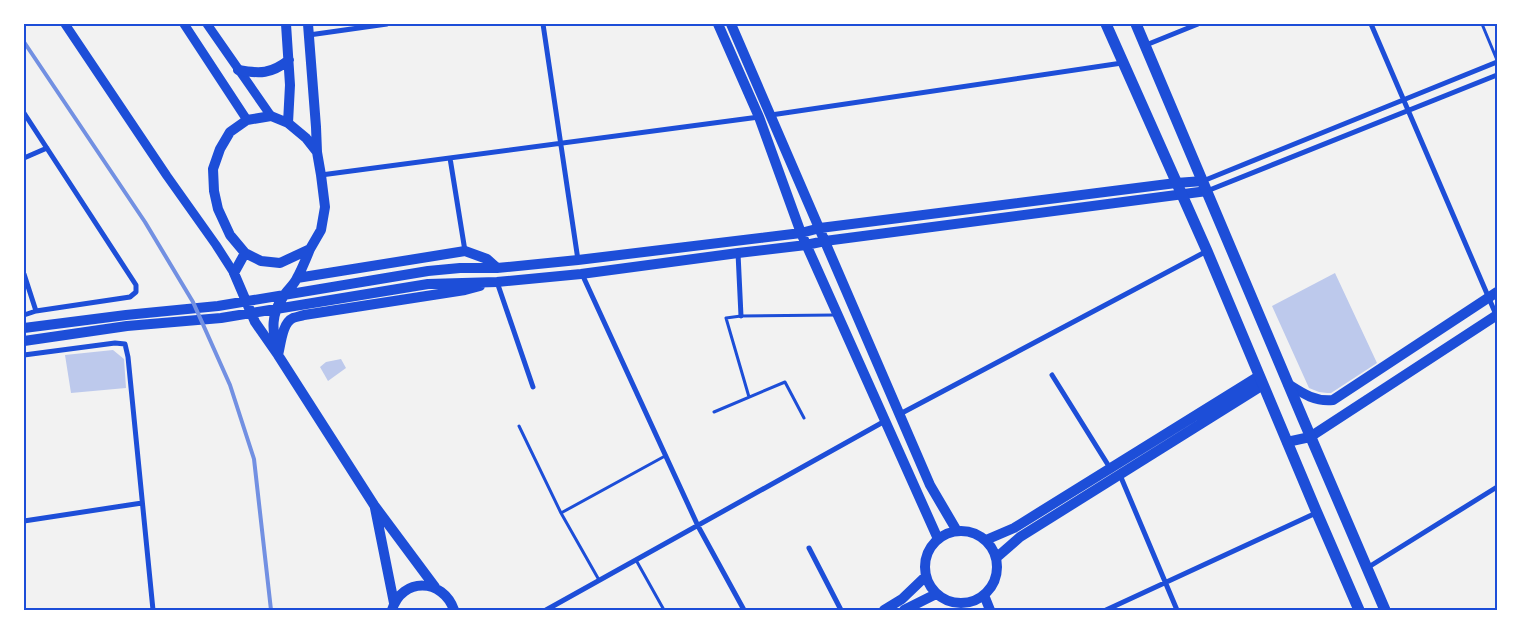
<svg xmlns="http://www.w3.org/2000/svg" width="1521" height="634" font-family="'Sofia Sans Condensed',sans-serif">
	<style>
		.building { fill: #bdc9ec }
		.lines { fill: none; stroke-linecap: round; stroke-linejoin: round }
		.service { stroke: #1d4ed8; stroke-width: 3 }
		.minor { stroke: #1d4ed8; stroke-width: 5 }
		.tertiary { stroke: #1d4ed8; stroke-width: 9 }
		.secondary { stroke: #1d4ed8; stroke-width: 10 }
		.primary { stroke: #1d4ed8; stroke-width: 11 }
		.rail { stroke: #7290e2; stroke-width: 4 }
		.neatline { fill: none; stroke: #1d4ed8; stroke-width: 2 }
	</style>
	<rect width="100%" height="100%" fill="#f2f2f2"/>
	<!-- building -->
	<path class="building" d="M1335 273 1377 363 1331 393H1327L1319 392 1309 388 1272 306Z
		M113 350 124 359 126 388 71 393 65 355Z
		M341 359 346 368 328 381 320 367 326 362Z"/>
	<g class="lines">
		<!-- service -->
		<path class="service" d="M1482 24 1497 60
			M749 397 726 318 741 316 835 315
			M714 412 785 382 804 418
			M519 426 561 513 599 580
			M561 513 665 456
			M636 560 664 610"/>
		<!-- minor -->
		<path class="minor" d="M543 24 578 260
			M1371 24 1497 317
			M309 35 387 24
			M1146 45 1198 24
			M24 113 136 285V292L130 297 36 311 24 315
			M771 115 1122 63
			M24 158 47 148
			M450 158 465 251
			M321 175 759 117
			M1203 181 1497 62
			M1207 191 1497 75
			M738 253 741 316
			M24 274 36 311
			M582 274 698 526 744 610
			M497 282 533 387
			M24 355 115 343 125 344 128 357 153 610
			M1052 375 1110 468
			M900 414 1207 251
			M1120 475 1177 610
			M24 521 142 503
			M809 548 841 610
			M1367 568 1497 487
			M546 610 885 421
			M1106 610 1316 513"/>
		<!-- tertiary -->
		<path class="tertiary" d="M65 24 167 176 216 245 234 273
			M184 24 247 120
			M207 24 271 116"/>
		<!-- secondary -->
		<path class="secondary" d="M286 24 290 85 288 123
			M308 24 316 127 317 152
			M718 24 759 117 801 233 938 539
			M731 24 930 485 957 531
			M238 70C260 74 271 74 289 60
			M271 116 288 123 306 138 317 152 321 175 325 207 321 230 310 249 280 263 261 261 245 253 230 235 218 209 214 191 213 169 220 149 230 132 247 120Z
			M245 253 234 273 255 322 278 355 374 505 435 587
			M297 278 465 251 487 259 497 268
			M24 328 126 315 218 306 428 271 460 268H497L578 260 801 233 820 228 1176 183 1203 181
			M24 341 127 326 221 318 428 284 497 282 581 274 738 253 806 245 825 241 1207 191
			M277 349C272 330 271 314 283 297 287 290 294 285 297 278 302 269 306 259 310 249
			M278 355C281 344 282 323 293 318 296 317 301 316 304 315L465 290 480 286
			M1288 384C1302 393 1315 402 1333 400L1497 292
			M1287 442 1310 437 1497 315
			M375 508 394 603
			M925 567a36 36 0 1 1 72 0a36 36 0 1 1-72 0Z
			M986 540 1014 528 1259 376
			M996 558 1020 537 1263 385
			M984 595 990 610
			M392 610C402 577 443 578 454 610
			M884 610 902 599 926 576
			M904 610 936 594"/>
		<!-- primary -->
		<path class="primary" d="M1106 24 1207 251 1317 513 1359 610
			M1136 24 1303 419 1385 610"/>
		<!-- rail -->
		<path class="rail" d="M24 42 145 222 193 302 230 385 254 459 271 610"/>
	</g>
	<!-- border -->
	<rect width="1521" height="634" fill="none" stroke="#ffffff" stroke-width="50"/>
	<rect x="25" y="25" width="1471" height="584" class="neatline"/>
</svg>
